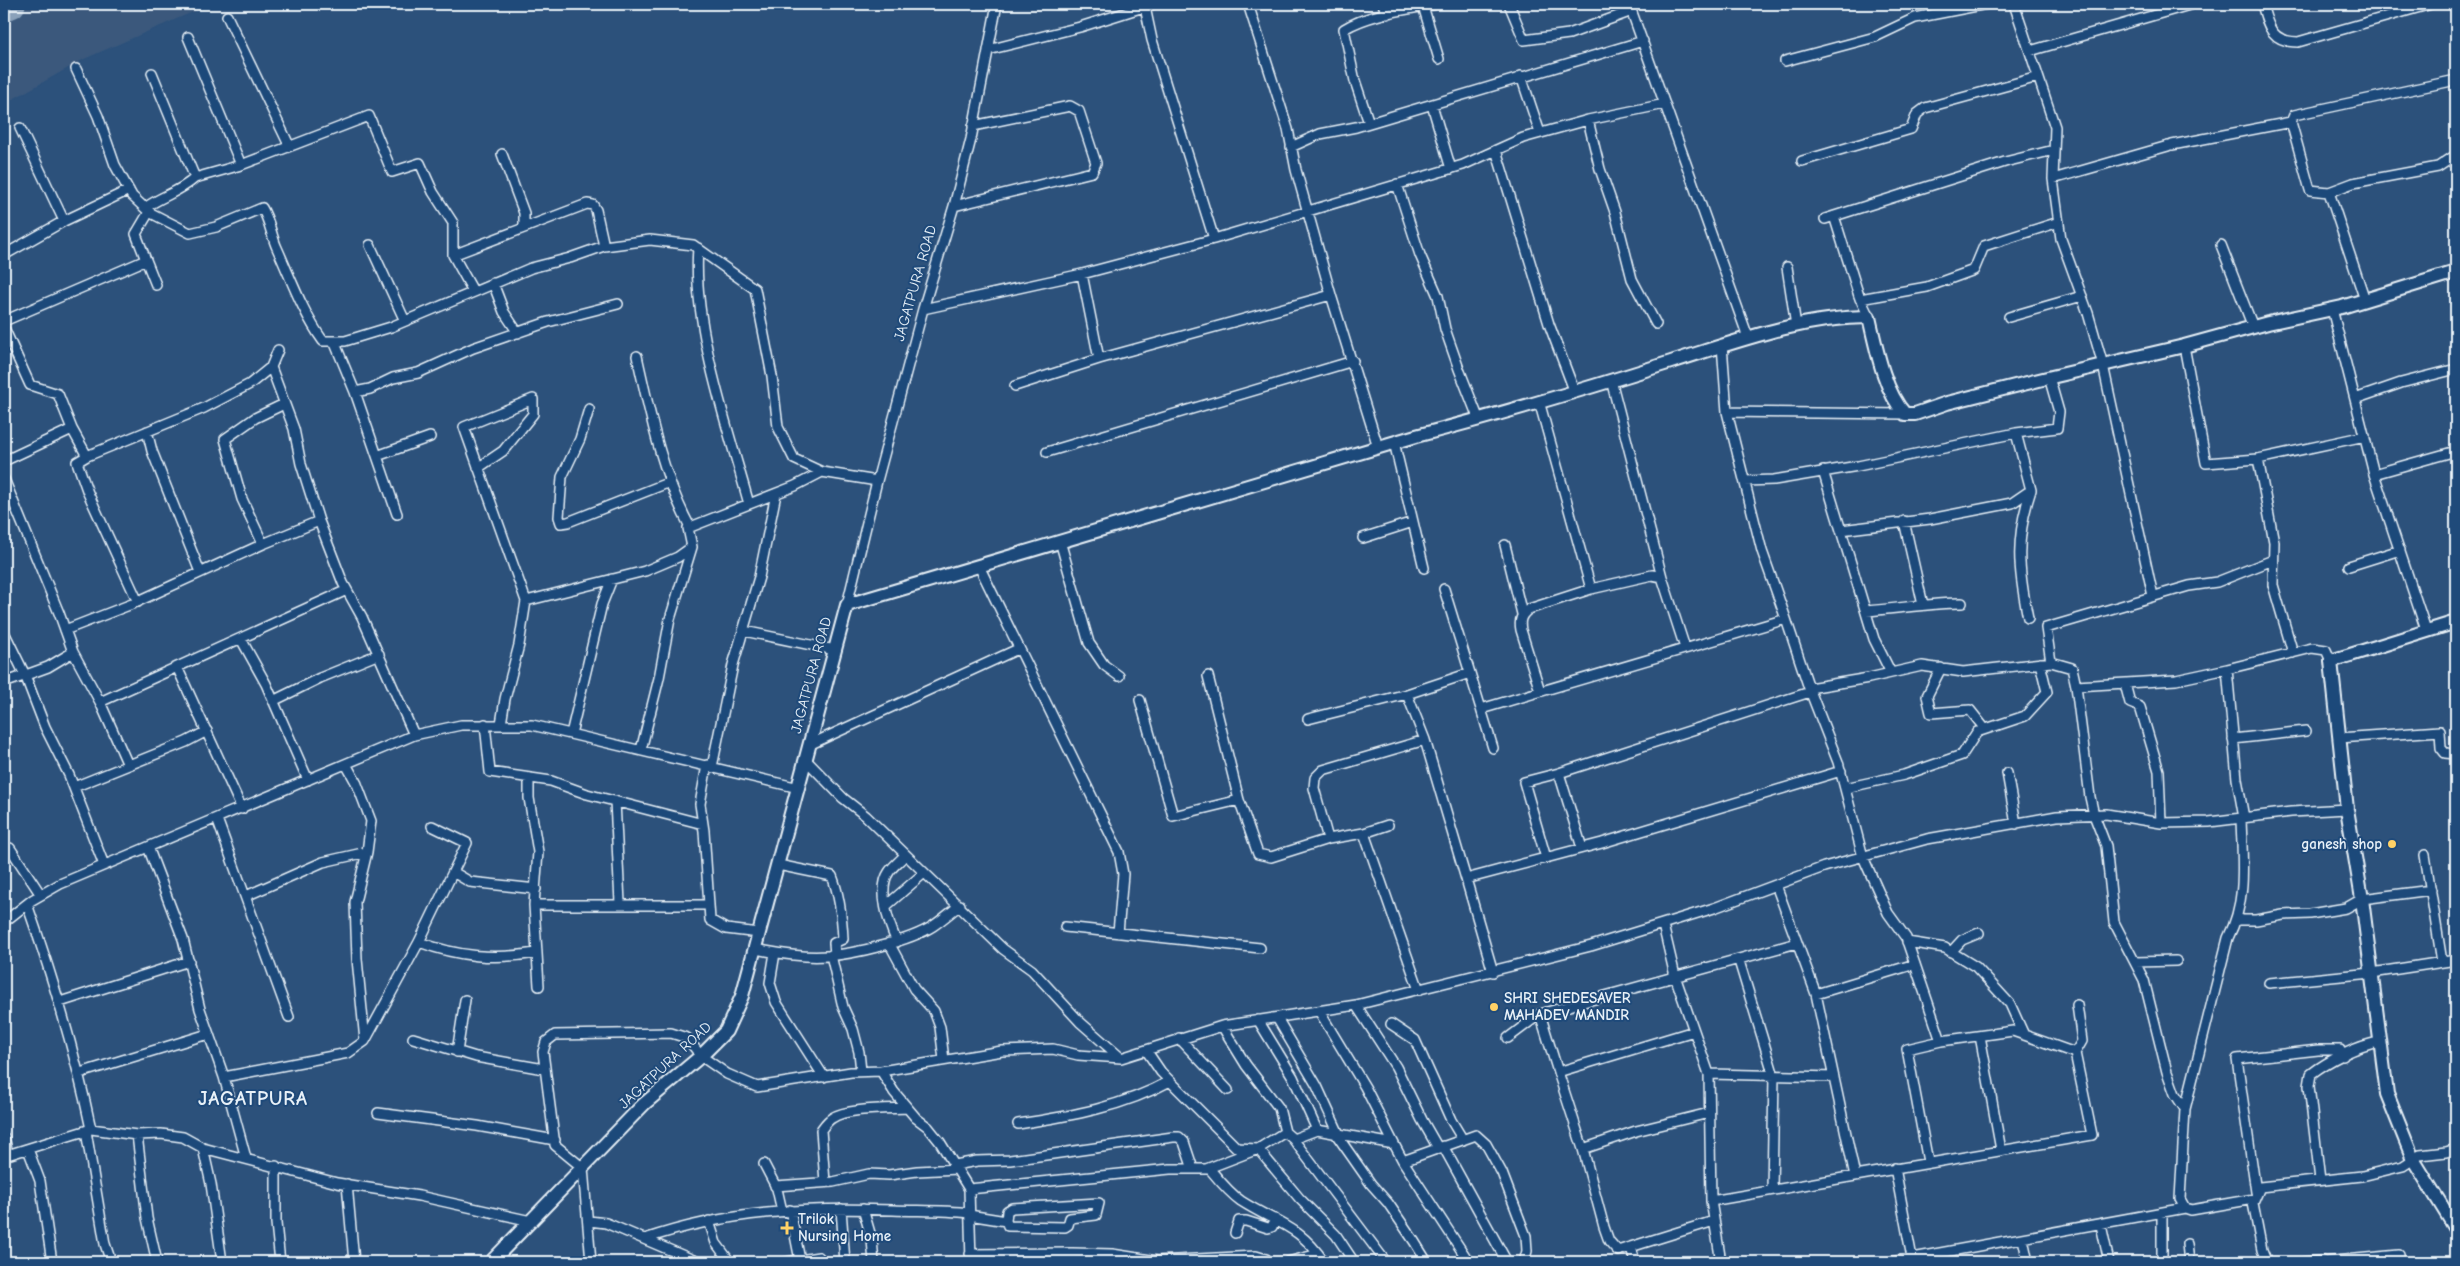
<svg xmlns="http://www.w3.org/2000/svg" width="2460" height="1266" font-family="'Comic Neue',sans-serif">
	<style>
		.built { fill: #3b597c }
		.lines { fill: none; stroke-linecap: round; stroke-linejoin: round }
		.taxiway { stroke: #8aa1ba; stroke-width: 29 }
		.street-casing { stroke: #e8f1f8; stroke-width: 12 }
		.secondary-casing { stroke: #e8f1f8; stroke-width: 16 }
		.street { stroke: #1f4a7a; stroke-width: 9 }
		.secondary { stroke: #1f4a7a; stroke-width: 12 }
		.poi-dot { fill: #ffd166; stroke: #1f4a7a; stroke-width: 2 }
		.labels { text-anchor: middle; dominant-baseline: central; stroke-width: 4; stroke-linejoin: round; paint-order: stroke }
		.street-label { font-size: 15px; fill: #e8f1f8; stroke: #1f4a7a }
		.poi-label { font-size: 15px; font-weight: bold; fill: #e8f1f8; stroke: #1f4a7a; text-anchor: start }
		.district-label { font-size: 20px; font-weight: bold; letter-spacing: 1px; fill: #e8f1f8; stroke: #1f4a7a }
	</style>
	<rect width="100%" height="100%" fill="#2c517b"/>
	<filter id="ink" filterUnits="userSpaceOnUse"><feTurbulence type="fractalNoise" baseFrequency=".02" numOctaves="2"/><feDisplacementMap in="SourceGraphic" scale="10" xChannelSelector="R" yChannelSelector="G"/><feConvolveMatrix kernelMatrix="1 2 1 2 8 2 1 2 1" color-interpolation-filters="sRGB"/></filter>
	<g filter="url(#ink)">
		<!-- built -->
		<path class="built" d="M4 4H211L84 59 4 104Z"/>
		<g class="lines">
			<!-- taxiway -->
			<path class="taxiway" d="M4 7 11 4"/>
			<defs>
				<path id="street" d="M1383 4 1387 14
					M1509 4 1524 40 1569 34 1632 11
					M1629 4 1748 337
					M2014 4 2055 127 2053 179 2061 239 2088 313 2103 365 2153 596
					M2262 4C2268 26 2271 42 2298 42L2431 4
					M1423 6 1439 59
					M1145 7 1152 40 1214 239
					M227 16 289 145
					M188 37 241 165 369 116 392 172 420 163 433 192 453 223V255L473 291
					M988 50 1080 27 1153 4
					M2030 51 2193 4
					M1785 61 1875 37 1915 18 1987 4
					M76 69 98 116 115 165 132 196 149 212 190 233 216 227 262 208C270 221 271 235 277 248 291 279 303 313 323 341H345L391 327 531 268 570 258 604 246 650 240 693 245 755 289 772 376 778 427 794 459 822 472
					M1521 76 1540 133
					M2456 80 2294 115 2291 122 2310 190 2329 192 2353 183 2438 167 2456 155
					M1432 105 1451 169
					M1588 120 1600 169 1615 212 1632 279 1656 324
					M1369 123 1355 81 1344 29C1371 13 1406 10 1436 4
					M20 128 64 221
					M2172 145 2291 122
					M1291 147 1320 134 1356 127 1643 41
					M1496 150 1549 324 1574 390
					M502 154 524 213V227
					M1802 161 1911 129 1917 114 1925 108 2038 77
					M195 178 241 165
					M2053 179 2168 146
					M1397 184 1420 255 1438 296 1445 329 1459 369 1479 420
					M2329 192 2365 300
					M954 206 1092 172 1096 163 1079 111 1070 106 973 126
					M145 208C163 195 178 193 195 178L152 73
					M1834 216 1859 296 1869 317
					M1825 219 2005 162 2054 150
					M370 245 405 321
					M2221 245 2253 327
					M698 248C692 326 728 428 749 504
					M4 255 64 221 129 190
					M453 255 587 204 593 205 596 210 604 246
					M146 260 156 285
					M1787 267 1796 326
					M1082 274 1099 359
					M493 283 504 312 518 333
					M1331 295 1378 447
					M1860 299 1927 287 1974 270 1984 246 2059 222
					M923 309 1082 274 1214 239 1463 165 1523 138 1588 120 1665 104
					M2332 309 2374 474
					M2009 317 2082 296
					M4 321 146 260 136 234 149 212
					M4 328 30 385 58 394 72 429 4 461
					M334 341 355 392 397 514
					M2184 346 2206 463 2258 459 2274 542 2273 585 2293 653
					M637 356C650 414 662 475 690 527
					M271 367 294 429 301 464 319 521 343 583 362 617 414 735
					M1611 380 1662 577
					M1015 386 1099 359 1331 295 1296 170 1288 129 1248 4
					M355 392 370 389 393 378 418 373 473 348 548 322 618 304
					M2355 399 2401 383 2456 369
					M1539 401 1591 589
					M589 409 580 439 562 477 559 517 561 523 568 522 670 482
					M1727 412 1905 414
					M72 429 87 456 77 462 88 493 138 602
					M147 431 152 451 200 572
					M1394 442 1424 568
					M1047 452 1353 361
					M87 456 204 408 250 384 271 367 278 350
					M377 456 430 437
					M2258 459 2365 436
					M478 468 503 451 533 414V399L464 427 526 601
					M1823 471 1874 639 1890 671
					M4 479 59 613 73 652
					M1745 481 1774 480 1858 466 2016 433 2057 428 2059 412 2049 377
					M1904 521 1923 605
					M1841 530 1930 519 2012 503 2031 490 2016 433
					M1363 538 1413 522
					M1060 541 1089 643 1104 665 1119 676
					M263 544 242 499 225 439 255 418 284 404
					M1505 545 1522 614
					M979 566 1119 852 1123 874 1118 933
					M2349 566 2400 550
					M1444 589 1470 673
					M847 605 877 481 923 309 954 206 971 139 997 4
					M1866 611C1898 609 1929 603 1962 603
					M2028 618C2018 568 2015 539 2031 490
					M1786 619 1809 688 1838 762 1863 857 1888 913 1906 938 1941 1041
					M65 630 132 604 263 544 319 521
					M2426 630 2374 474 2456 451
					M744 631 835 650
					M4 632 25 675 45 727 69 775 104 865
					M241 639 266 684 308 780
					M2051 662 2072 668 2076 686
					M177 667 242 809
					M1941 668 1927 696 1931 713 1970 710 1985 729
					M1208 676 1239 800 1258 854 1271 857 1328 839 1364 833 1419 990
					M4 683 48 667 73 652 100 702 128 765
					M2125 684 2130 703 2140 707 2159 771 2161 823
					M1809 688 1869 678 1922 666 1963 672 2051 662 2046 628 2189 586 2217 582 2273 560
					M1540 691 1521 630C1519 620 1521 615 1529 609L1591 589 1652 575 1662 577 1685 648
					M1407 694 1470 673 1493 748
					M1140 700 1173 816 1239 800
					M273 701 320 678 379 654
					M100 702 347 590
					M1481 709 1786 619 1762 551 1727 412 1722 345
					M1308 719 1407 694 1425 740 1466 879
					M485 724 490 772 551 781 587 794 703 824
					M501 724 505 699 519 645 526 601 645 571 678 557 692 547 688 528 795 486 822 472 877 481
					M571 734 602 604 612 579
					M2339 738 2440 731 2441 748 2445 753 2456 754
					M2233 739 2306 731
					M809 745 1018 649
					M641 750 659 678 670 619 692 547
					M806 760 843 798 866 816 1003 949 1032 970 1080 1022 1121 1058
					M346 764 357 784 371 821 367 852 355 902 357 959 365 1041
					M707 765 700 804 704 831 710 920 726 929 759 933
					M712 767 733 665 759 577 776 494
					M1559 773 1582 848
					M2007 773 2016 824
					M529 778V798L538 852 534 905H709
					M74 787 186 742 207 731
					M1845 788 1904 775 1962 755 1977 732 2025 716 2047 692 2040 663
					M615 801 620 903
					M2241 818C2242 860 2248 899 2228 938L2185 1109 2180 1199 2185 1208 2191 1210 2254 1199
					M2244 818 2237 779 2227 669 2312 648 2326 650 2331 661
					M217 819 289 1017
					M1364 833 1388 825
					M1328 839 1314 788 1315 778 1323 770 1425 740
					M148 847 183 939 200 1009 224 1077
					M4 849 10 848 41 895
					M2425 855 2442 962
					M1546 858 1524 782 1559 773 1810 692
					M778 865 832 876C840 896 842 917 843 939L834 943 835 954
					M453 872 470 882 536 889
					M246 896 323 862 367 852
					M27 904C53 978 75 1052 91 1129
					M534 905 539 986
					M886 906 924 873
					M2237 920H2256L2283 915 2310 914 2346 908 2362 899 2431 890
					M4 922 32 900 60 884 414 735 461 725H532L799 788
					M1663 925 1675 976 1709 1074 1711 1201 1721 1262
					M1065 927 1260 948
					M419 942C459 957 494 960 536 953
					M897 942C889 925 877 889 889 872 893 866 900 861 905 855
					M1907 942 1945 948 1976 967 2010 1004 2024 1035
					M889 943 914 989 934 1011 940 1027 944 1060
					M755 949C778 953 803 958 827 956 854 954 910 941 933 926 942 920 951 912 960 905
					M1951 952 1962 940 1979 933
					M775 953 770 983 776 1002 824 1077
					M831 955 843 1007 853 1029 859 1052 861 1071
					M1739 961 1774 1076 1772 1190
					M2135 962 2176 961
					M1493 972 1466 879 1602 843 1841 771
					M2269 983 2372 973 2456 960
					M1816 994 1915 964
					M60 1002 189 961
					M1356 1005 1396 1067 1422 1120 1438 1148
					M1319 1011 1365 1087 1394 1144
					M1540 1014 1558 1072 1694 1031
					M1277 1018 1317 1086 1339 1134
					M1258 1020 1293 1077 1317 1130
					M1391 1024 1415 1040 1451 1120 1463 1140
					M1222 1026 1246 1065 1279 1108 1285 1132
					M1980 1036 2001 1150
					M413 1038 476 1057 544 1069
					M1179 1038 1228 1090
					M1508 1038 1540 1014 1797 943
					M1146 1050 1161 1072 1237 1148 1258 1149 1300 1199 1336 1235 1354 1262
					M457 1052 465 1000
					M2075 1053 2082 1041 2077 1005
					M881 1071 894 1092 916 1118 928 1127 940 1142 969 1189 971 1262
					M1558 1072 1583 1149 1604 1227 1609 1241 1618 1251 1624 1249 1714 1221
					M80 1073 208 1034
					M1709 1074 1834 1077
					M2185 1109 2175 1094 2167 1072 2144 980 2114 922 2106 846 2094 815 2090 797 2076 686 2176 680 2227 669
					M378 1113 477 1126 555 1140
					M1018 1124C1071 1116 1123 1107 1170 1081
					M86 1131 105 1244 111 1262
					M1336 1134 1371 1184 1388 1203 1414 1241 1427 1262
					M137 1135 147 1218 157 1262
					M4 1137 8 1154
					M1293 1139 1386 1262
					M1443 1146 1507 1262
					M203 1148 211 1184 222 1262
					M28 1149 40 1181 52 1262
					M1583 1149 1636 1131 1709 1113
					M4 1156 91 1129 137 1135 161 1134 183 1137 203 1148 337 1183 419 1196 531 1221
					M246 1158 224 1077 348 1053 365 1041 419 942 467 843 432 826
					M1403 1161 1469 1262
					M764 1164 777 1189 782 1211
					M955 1165 977 1161 1010 1160 1173 1137H1179L1184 1142 1193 1169
					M276 1166V1223L280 1262
					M1209 1168C1219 1180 1228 1192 1241 1201 1275 1223 1300 1225 1324 1262
					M1895 1168 1912 1258
					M1855 1176 2092 1135 2075 1053 2013 1031 1941 1041 1907 1049 1928 1162
					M2320 1180 2309 1086 2311 1074C2329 1060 2357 1046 2379 1042
					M825 1182 821 1130C824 1126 827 1121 832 1118 846 1108 889 1109 907 1108
					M347 1184 354 1262
					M775 1186 833 1182 869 1174 889 1175 917 1171 958 1169
					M969 1189 1170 1169H1206L1258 1149 1285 1132 1293 1139 1317 1130 1394 1144 1403 1161 1476 1135 1486 1144 1502 1173 1526 1236 1527 1251 1524 1262
					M2256 1192 2237 1059 2318 1050H2340L2343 1056
					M1711 1201 1855 1176 1816 994 1776 885
					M841 1209 845 1262
					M863 1209 872 1240 874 1262
					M790 1210 800 1260
					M2162 1213V1262
					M969 1215 1006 1221 1008 1226 1065 1227 1068 1225 1070 1218 1096 1215 1099 1203 1012 1208 1007 1211 1006 1221
					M589 1221 606 1223 698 1262
					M709 1221 716 1243 730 1262
					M2101 1225 2109 1262
					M1235 1233 1239 1221H1246L1268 1228 1272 1227 1275 1219
					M645 1239C726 1211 808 1207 893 1210 919 1211 944 1210 969 1213
					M2023 1239 2028 1262
					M2187 1244 2189 1262
					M1631 1247 1635 1262
					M1072 1253 1112 1254 1157 1261 1256 1256 1266 1259 1269 1262
					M970 1254 1072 1253V1262
					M591 1262 583 1168 555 1145 543 1052 546 1042 555 1035 671 1033 687 1038 701 1056 727 1074 757 1087 851 1072 881 1071 1002 1051 1053 1049 1078 1055 1121 1058 1222 1026 1356 1005 1591 946 1714 908 1824 867 1927 839 2057 816 2106 814 2161 823 2209 822 2291 812 2347 809
					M787 1262 819 1257
					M1288 1262 1318 1254
					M1891 1262 2185 1208
					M2267 1262 2262 1250 2253 1203 2260 1187 2362 1176 2403 1166 2420 1155 2446 1152 2456 1149
					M2305 1262 2323 1261
					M2323 1262 2399 1255"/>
				<path id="secondary" d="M2456 622 2331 661 2347 809 2362 899 2387 1094 2413 1159 2456 1229
					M491 1262 644 1104 701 1056 726 1031 742 996 847 605 1416 436C1501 414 1586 389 1671 362 1735 342 1801 317 1869 317 1876 347 1884 391 1905 414H1915L1947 403 2043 379 2184 346 2268 323 2342 307 2456 272"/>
			</defs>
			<!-- street casing -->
			<use href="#street" class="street-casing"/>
			<!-- secondary casing -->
			<use href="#secondary" class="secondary-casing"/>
			<!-- street -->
			<use href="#street" class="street"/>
			<!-- secondary -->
			<use href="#secondary" class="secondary"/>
		</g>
	</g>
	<!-- markers -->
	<g class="poi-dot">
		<circle cx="2392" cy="844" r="5"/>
		<circle cx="1494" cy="1007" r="5"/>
		<path d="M784.5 1220.5h5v5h5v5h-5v5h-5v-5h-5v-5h5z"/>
	</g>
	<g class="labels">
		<!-- street labels -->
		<g class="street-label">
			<text transform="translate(915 283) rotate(-74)">JAGATPURA ROAD</text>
			<text transform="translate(811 675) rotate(-75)">JAGATPURA ROAD</text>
			<text transform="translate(665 1065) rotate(-43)">JAGATPURA ROAD</text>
		</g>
		<!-- poi labels -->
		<g class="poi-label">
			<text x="2382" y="844" text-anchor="end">ganesh shop</text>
			<text x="1504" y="998">SHRI SHEDESAVER<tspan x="1504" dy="17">MAHADEV MANDIR</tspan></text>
			<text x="798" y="1219">Trilok<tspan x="798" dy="17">Nursing Home</tspan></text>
		</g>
		<!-- district labels -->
		<g class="district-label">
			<text x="253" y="1098">JAGATPURA</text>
		</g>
	</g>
	<!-- margin -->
	<rect width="2460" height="1266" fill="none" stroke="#1f4a7a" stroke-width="20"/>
	<rect x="10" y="10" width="2440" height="1246" fill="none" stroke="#e8f1f8" stroke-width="2" filter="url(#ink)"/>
</svg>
